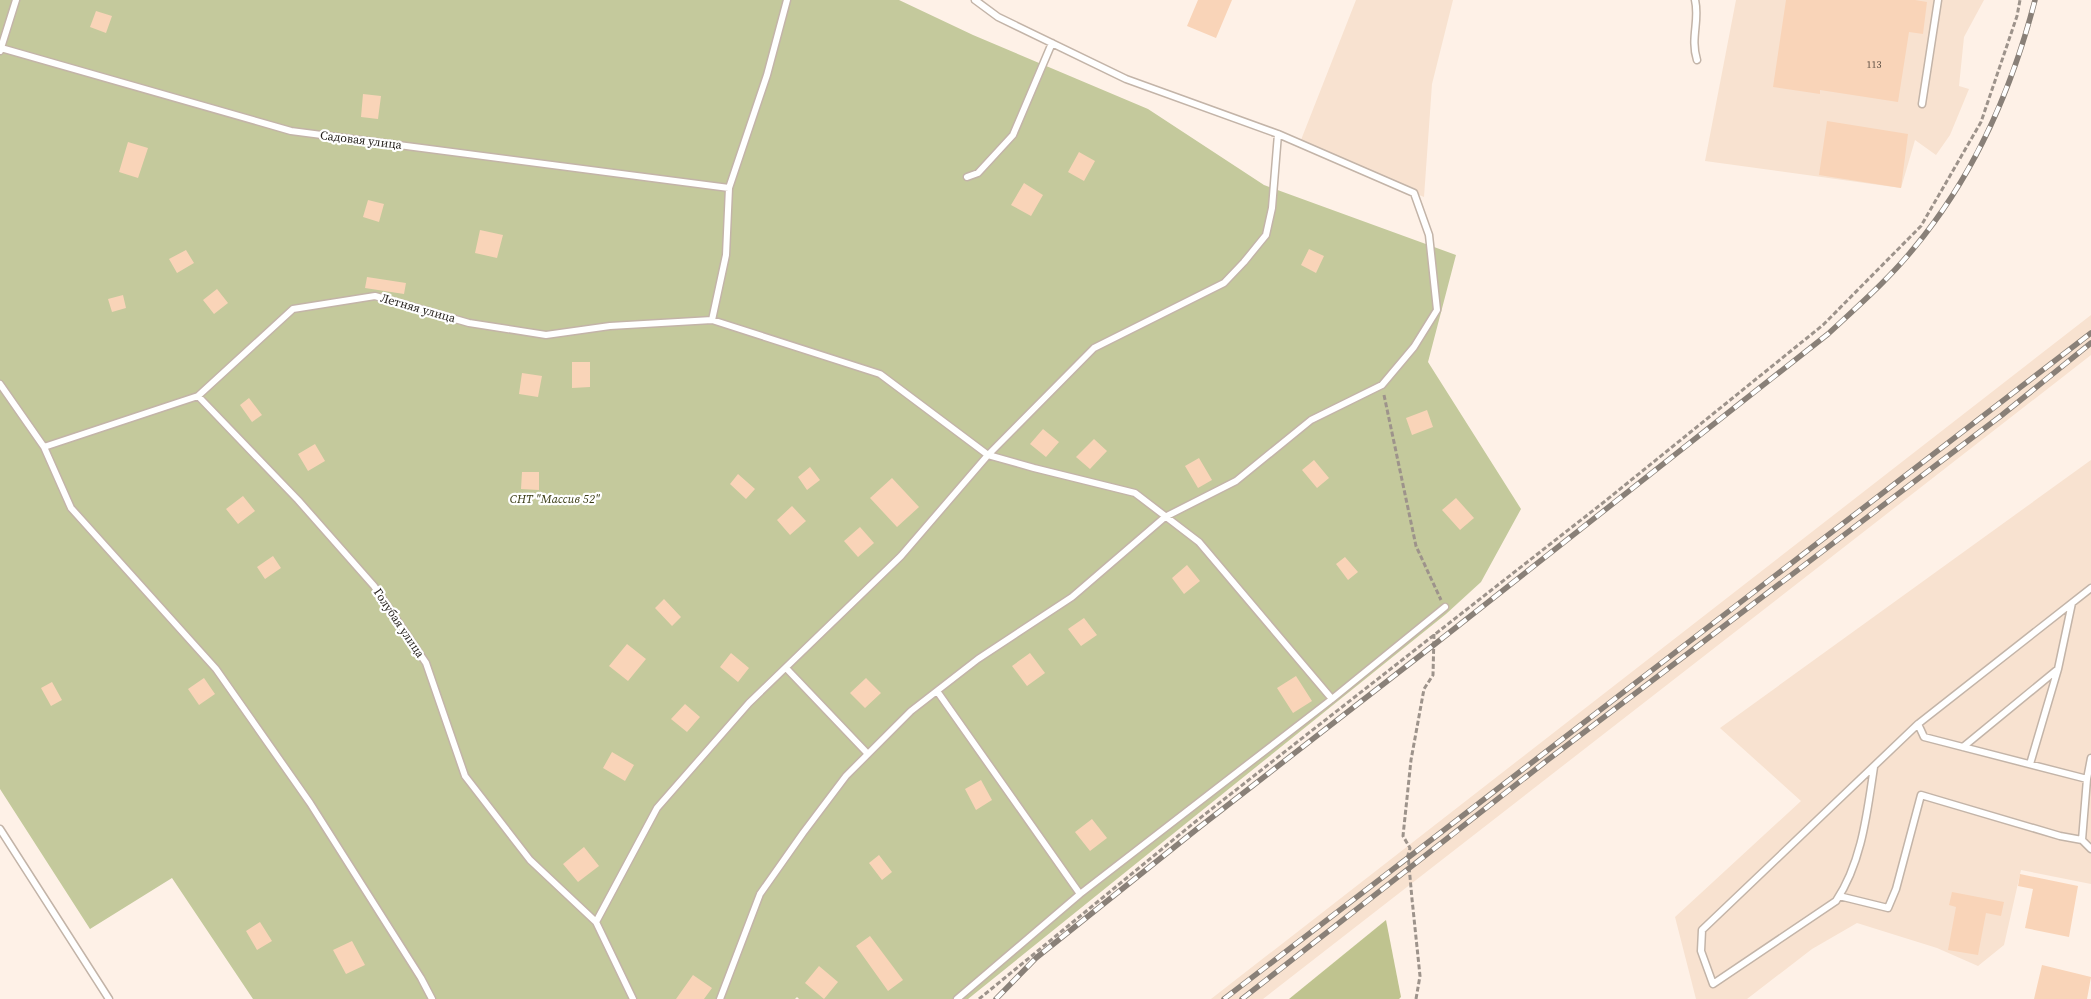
<svg xmlns="http://www.w3.org/2000/svg" width="2091" height="999" font-family="'Source Serif 4',serif">
	<style>
		.built { fill: #f8e2d0 }
		.green { fill: #c4c99c }
		.forest { fill: #bfc38f }
		.building { fill: #f9d4b8 }
		.lines { fill: none; stroke-linecap: round; stroke-linejoin: round }
		.lane-casing { stroke: #c3b4a8; stroke-width: 9 }
		.path { stroke: #9d938b; stroke-width: 3; stroke-dasharray: 5 2.5; stroke-linecap: butt }
		.lane { stroke: #fff; stroke-width: 6 }
		.rail-casing { stroke: #898078; stroke-width: 5.5 }
		.rail { stroke: #fff; stroke-width: 4; stroke-dasharray: 11; stroke-linecap: butt }
		.labels { text-anchor: middle; dominant-baseline: central; stroke-width: 4.5; stroke-linejoin: round; paint-order: stroke }
		.number-label { font-size: 10px; fill: #584b40 }
		.street-label { font-size: 12px; fill: #221d18; stroke: #fff }
		.park-label { font-size: 12px; font-style: italic; fill: #383a12; stroke: #fff }
	</style>
	<rect width="100%" height="100%" fill="#fef1e7"/>
	<!-- built -->
	<path class="built" d="M1356 0H1453L1432 84 1424 197 1299 145Z
		M1736 0H1984L1964 37 1959 86 1969 89 1950 135 1936 155 1915 140 1901 188 1705 161Z
		M2091 315V355L1263 999H1211Z
		M2091 460V884L2021 870 2004 945 1978 966 1937 948 1857 923 1812 949 1747 999H1696L1675 917 1801 801 1720 728Z"/>
	<!-- green -->
	<path class="green" d="M0 0H899L973 35 1148 109 1264 185 1456 255 1428 362 1521 509 1481 582 1446 614 968 999H799L797 997 795 999H253L172 878 90 929 0 789Z"/>
	<!-- forest -->
	<path class="forest" d="M1386 920 1401 997 1399 999H1289Z"/>
	<!-- building -->
	<path class="building" d="M1198 0H1232L1216 38 1187 26Z
		M1786 0H1915L1927 2 1923 34 1909 32 1898 102 1820 90V94L1773 87Z
		M96 11 112 16 106 33 90 27Z
		M363 94 381 96 378 119 361 117Z
		M1827 121 1908 134 1901 188 1819 175Z
		M128 142 148 148 138 178 119 172Z
		M1079 152 1095 161 1084 181 1068 172Z
		M1024 183 1043 195 1031 216 1011 205Z
		M368 200 384 204 379 222 363 217Z
		M480 230 503 235 497 258 475 253Z
		M1309 249 1324 256 1316 273 1301 265Z
		M186 250 194 263 177 273 169 259Z
		M367 277 406 283 404 294 365 288Z
		M217 289 228 303 214 314 203 300Z
		M123 295 126 308 112 312 108 299Z
		M572 362H590V387L572 388Z
		M522 373 542 376 538 397 519 394Z
		M249 398 262 415 252 422 240 405Z
		M1427 410 1433 427 1412 435 1406 418Z
		M1043 429 1059 442 1046 457 1030 444Z
		M1094 439 1107 451 1090 469 1076 457Z
		M315 444 325 461 308 471 298 454Z
		M1199 458 1212 480 1198 488 1185 466Z
		M1314 460 1329 478 1317 488 1302 470Z
		M810 467 820 480 807 490 798 477Z
		M522 472H539V490L521 489Z
		M738 474 755 489 746 499 730 484Z
		M892 478 919 507 897 527 870 498Z
		M243 496 255 511 238 524 226 509Z
		M1456 498 1474 518 1460 530 1442 510Z
		M792 506 806 521 790 535 777 520Z
		M860 527 874 543 858 557 844 541Z
		M273 556 281 568 265 579 257 567Z
		M1345 557 1358 572 1348 580 1336 564Z
		M1187 565 1200 581 1184 594 1172 578Z
		M664 599 681 617 672 626 655 608Z
		M1084 618 1097 635 1081 646 1068 629Z
		M627 644 646 659 628 681 609 666Z
		M731 653 749 668 738 682 720 667Z
		M1030 653 1045 673 1027 686 1012 666Z
		M1296 676 1312 701 1293 713 1277 688Z
		M204 678 215 694 199 705 188 689Z
		M866 678 881 693 865 708 850 693Z
		M52 682 62 700 51 706 41 688Z
		M685 704 700 717 687 732 671 719Z
		M612 752 634 765 625 781 603 768Z
		M981 780 992 800 976 810 965 789Z
		M1092 819 1107 838 1090 851 1075 832Z
		M584 847 599 866 578 882 563 864Z
		M879 855 892 872 882 880 869 863Z
		M2020 874 2078 886 2069 937 2025 928 2033 889 2018 886Z
		M1952 892 2004 902 2001 916 1986 913 1978 955 1948 950 1956 907 1949 905Z
		M260 922 272 941 257 950 246 931Z
		M870 936 903 980 888 991 856 946Z
		M352 941 365 965 346 974 333 950Z
		M2042 965 2091 977 2087 999H2034Z
		M819 966 838 982 824 999 805 983Z
		M693 975 712 988 704 999H676Z"/>
	<g class="lines">
		<defs>
			<path id="lane" d="M1695 0C1700 20 1690 38 1697 60
				M1 48 291 131 729 188
				M0 51 16 0
				M1922 104 1938 0
				M1278 134 1272 208 1266 235 1244 262 1224 283 1094 348 988 455 1034 468 1135 493 1199 542 1332 699
				M967 177 978 173 1013 135 1052 43
				M712 320 726 255 729 188 767 75 787 0
				M0 384 44 447 71 508 216 669 310 803 421 978 432 999
				M198 396 298 500 374 586 426 663 465 776 530 860 596 922
				M44 447 198 396 293 309 375 296 469 323 546 335 610 326 712 320 880 374 988 455 901 556 749 703 657 808 596 922 633 999
				M786 668 868 754
				M2058 669 2072 603
				M937 691 1080 894 957 999
				M1963 747 2058 669 2030 764
				M2091 758 2087 779 2082 840 2091 849
				M1874 767C1867 813 1862 862 1836 901L1713 984 1701 951 1702 930 1918 724
				M2087 779 1924 737 1918 724 2091 588
				M0 829 109 999
				M1080 894 1332 699 1445 607
				M1839 896 1888 908 1896 889 1921 795 2060 836 2082 840
				M720 999 760 894 803 833 846 776 911 711 978 659 1072 597 1165 517 1236 481 1311 420 1382 385 1414 347 1437 310 1429 235 1414 193 1278 134 1126 79 998 17 975 0"/>
		</defs>
		<!-- lane casing -->
		<use href="#lane" class="lane-casing"/>
		<!-- path -->
		<path class="path" d="M1384 395 1416 546 1441 600
			M979 999 1195 822 1604 502 1823 325 1921 226 1981 122 2017 16 2020 0
			M1416 999 1420 976 1412 899 1408 855 1410 848 1403 836 1411 760 1424 689 1433 675 1434 634"/>
		<!-- lane -->
		<use href="#lane" class="lane"/>
		<defs>
			<path id="rail" d="M996 999 1036 958 1197 829 1435 644 1828 334C1858 306 1889 279 1914 248 1973 177 2012 89 2035 0
				M1224 999 2091 333
				M1242 999 1545 762 2002 415 2091 343"/>
		</defs>
		<!-- rail casing -->
		<use href="#rail" class="rail-casing"/>
		<!-- rail -->
		<use href="#rail" class="rail"/>
	</g>
	<g class="labels">
		<!-- number labels -->
		<g class="number-label">
			<text x="1874" y="64">113</text>
		</g>
		<!-- street labels -->
		<g class="street-label">
			<text transform="translate(361 140) rotate(7)">Садовая улица</text>
			<text transform="translate(418 308) rotate(16)">Летняя улица</text>
			<text transform="translate(399 623) rotate(56)">Голубая улица</text>
		</g>
		<!-- park labels -->
		<g class="park-label">
			<text x="555" y="499">СНТ "Массив 52"</text>
		</g>
	</g>
</svg>
